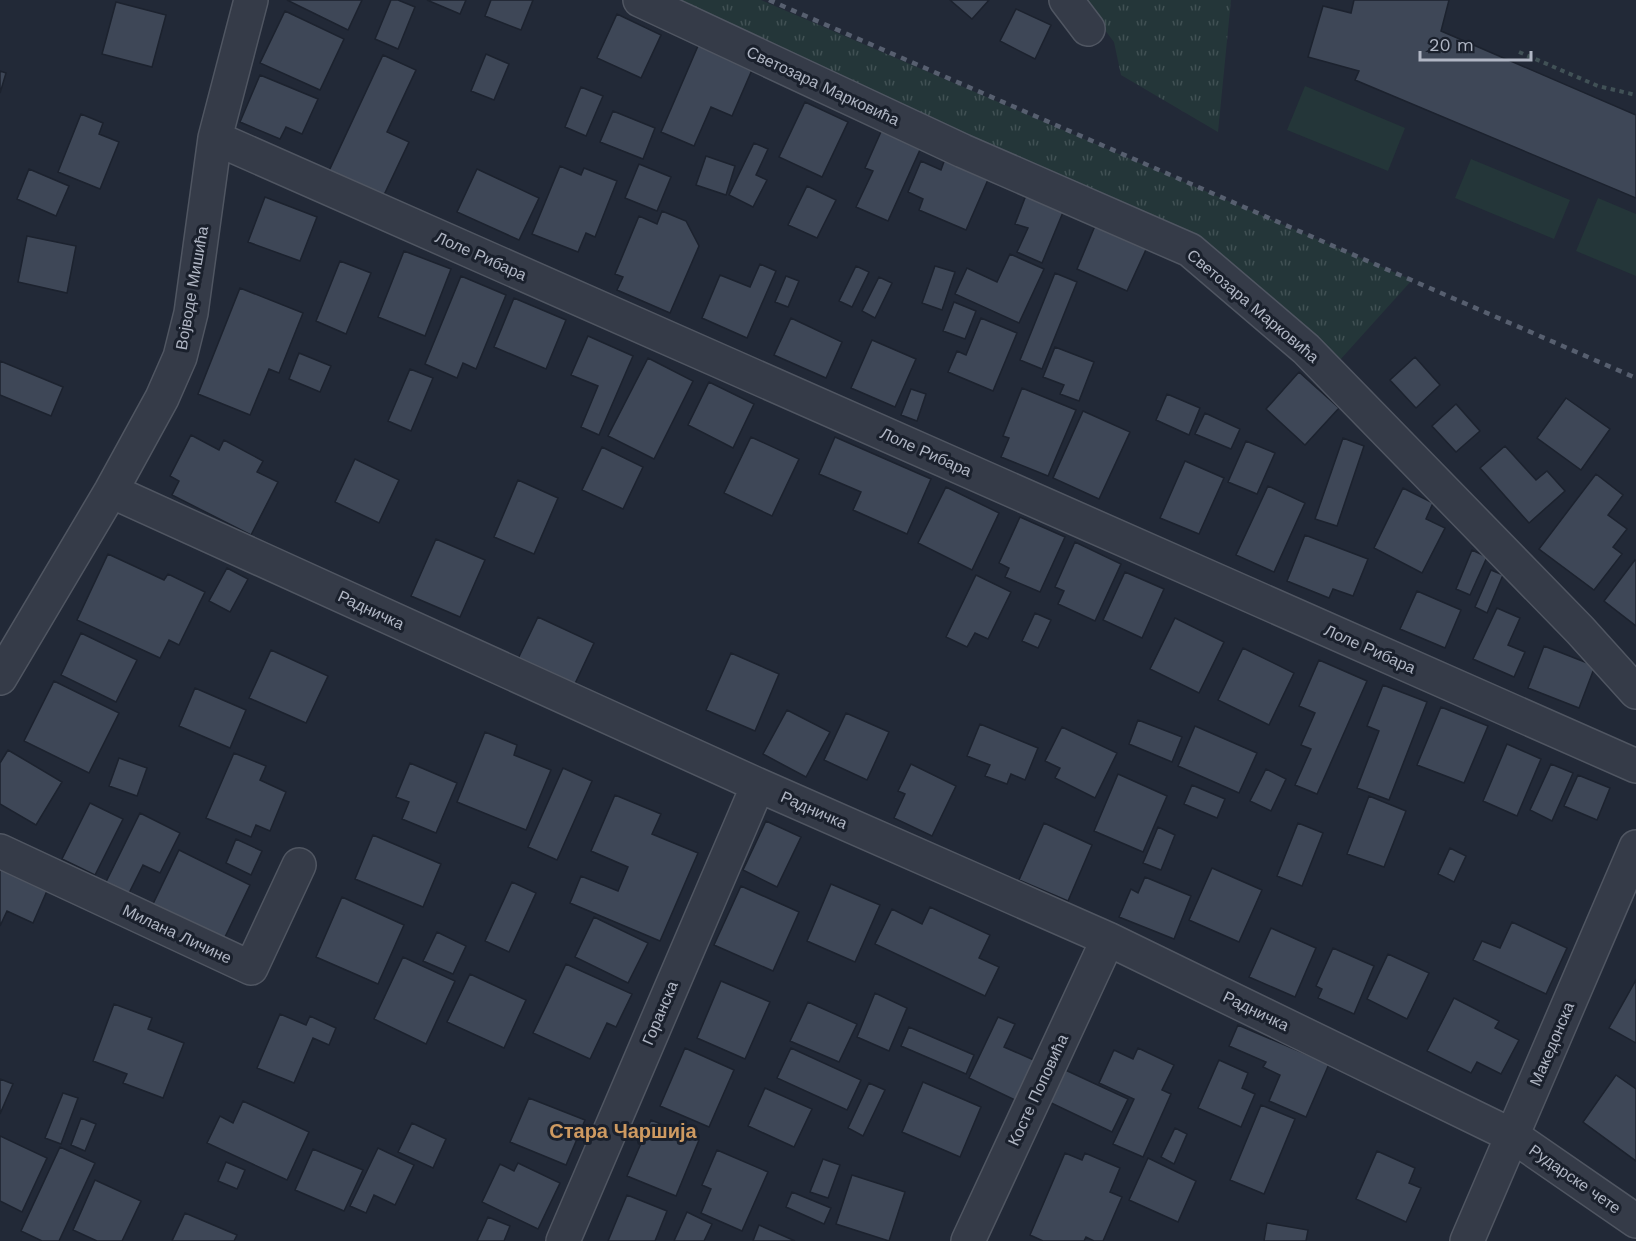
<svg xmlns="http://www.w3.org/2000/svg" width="1636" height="1241" font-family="'Work Sans',sans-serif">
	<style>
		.grass { fill: url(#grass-tufts) }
		.park { fill: #243639 }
		.building { fill: #3e4757; stroke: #1c222e; stroke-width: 1.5 }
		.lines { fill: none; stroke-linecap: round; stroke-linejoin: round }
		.street-casing { stroke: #505662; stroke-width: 36 }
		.path { stroke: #415156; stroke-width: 4; stroke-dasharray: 4.5 4.5; stroke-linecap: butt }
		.street { stroke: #353b48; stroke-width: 33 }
		.rail { stroke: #575f6f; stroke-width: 4.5; stroke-dasharray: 6 6; stroke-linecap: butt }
		.labels { text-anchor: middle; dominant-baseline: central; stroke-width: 6; stroke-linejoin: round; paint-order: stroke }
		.street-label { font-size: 16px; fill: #b0b6c4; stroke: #1a202c }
		.quarter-label { font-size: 20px; font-weight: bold; fill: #ce9a61; stroke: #1a202c }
	</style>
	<defs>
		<pattern id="grass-tufts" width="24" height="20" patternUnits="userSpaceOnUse" patternTransform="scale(1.5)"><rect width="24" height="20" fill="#243639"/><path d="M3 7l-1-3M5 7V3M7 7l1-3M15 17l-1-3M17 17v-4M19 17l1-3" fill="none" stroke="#415154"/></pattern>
	</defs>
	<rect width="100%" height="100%" fill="#222937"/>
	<!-- grass -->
	<path class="grass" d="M639 0H761L1412 280 1321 381 1173 245Z
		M1082 0H1231L1218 132 1121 75 1114 42Z"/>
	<!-- park -->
	<path class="park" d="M1305 86 1405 128 1388 171 1287 130Z
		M1471 159 1570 200 1554 239 1455 198Z
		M1598 198 1636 214V276L1576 251Z"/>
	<!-- building -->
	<path class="building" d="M287 0H362L348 30Z
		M391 0H398L415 7 398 49 375 39Z
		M427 0H466L460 14Z
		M491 0H533L521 30 485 16Z
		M950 0H989L972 19Z
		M1354 0H1449L1441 31 1636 115V198L1355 80 1359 71 1308 57 1323 6 1351 13Z
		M116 2 166 15 152 67 102 54Z
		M1016 9 1051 25 1035 59 1000 41Z
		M285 11 344 39 320 90 260 63Z
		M617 14 661 35 641 78 597 58Z
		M701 39 755 63 732 116 711 107 694 146 661 132Z
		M486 54 509 64 494 100 471 91Z
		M383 55 416 70 387 132 409 142 383 197 329 171Z
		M0 71 6 73 0 93Z
		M260 75 318 99 302 134 286 127 280 139 240 122Z
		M581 87 603 96 586 136 565 127Z
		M805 102 848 122 822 177 779 157Z
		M613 111 655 128 643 159 600 142Z
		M81 114 103 123 99 134 119 142 100 189 58 172Z
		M884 125 923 143 888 221 856 207 873 171 865 168Z
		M754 143 768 149 756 175 767 180 753 207 729 195Z
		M706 156 735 166 726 195 696 185Z
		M946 156 990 175 966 230 919 210 923 199 908 192 921 161 941 170Z
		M639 164 671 177 657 211 625 198Z
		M560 166 581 175 584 168 617 181 595 237 586 233 578 252 532 234Z
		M29 169 69 186 56 216 17 199Z
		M477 169 539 198 519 240 457 212Z
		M807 186 836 200 817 238 788 225Z
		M1028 190 1066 205 1042 263 1017 252 1028 228 1015 224Z
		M265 197 317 217 300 261 248 242Z
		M662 211 686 221 699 246 670 313 617 290 623 277 615 274 639 216 657 224Z
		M1097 221 1149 243 1127 291 1077 269Z
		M27 236 76 246 67 293 18 282Z
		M404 251 451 269 425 336 378 317Z
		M1010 254 1044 269 1019 323 955 294 967 268 997 282Z
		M340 261 371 273 346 334 316 321Z
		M760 264 776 271 747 338 702 318 720 275 750 287Z
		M856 266 869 272 852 307 839 301Z
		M935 266 955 272 942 310 922 303Z
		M1055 273 1077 282 1042 369 1020 360Z
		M461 276 506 295 476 369 463 363 457 378 425 364Z
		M786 276 799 281 788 307 775 302Z
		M879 277 892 283 875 318 862 311Z
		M240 288 303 313 279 373 269 369 250 415 198 394Z
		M514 298 566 320 546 369 494 347Z
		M954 302 976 311 965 339 943 331Z
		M791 318 842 342 826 378 774 355Z
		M981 318 1017 333 993 391 948 372 957 351 966 355Z
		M588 336 633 356 599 435 581 427 598 386 571 375Z
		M872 340 916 359 895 407 851 388Z
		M1055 347 1094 362 1079 401 1060 394 1064 385 1043 377Z
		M299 353 331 366 320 392 289 379Z
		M1415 357 1440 385 1416 408 1390 380Z
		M648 358 693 381 654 459 608 436Z
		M0 361 63 387 51 416 0 395Z
		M410 369 433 378 411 431 388 421Z
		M1299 372 1339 408 1305 445 1266 409Z
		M709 382 754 404 733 448 688 425Z
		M1022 388 1076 410 1048 476 1001 457 1009 438 1003 436Z
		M911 389 926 394 917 421 901 415Z
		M1167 394 1200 408 1189 435 1156 420Z
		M1566 398 1610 429 1581 470 1537 438Z
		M1456 404 1480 431 1456 452 1432 426Z
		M1083 411 1130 432 1099 499 1053 478Z
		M1205 413 1240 429 1231 449 1195 434Z
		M191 435 219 450 224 440 263 461 257 472 278 482 251 535 172 495 179 481 170 476Z
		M751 437 799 459 772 516 724 493Z
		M835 437 931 479 907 534 853 510 861 492 819 474Z
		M1343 438 1364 446 1337 526 1315 519Z
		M1246 441 1275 453 1257 494 1228 482Z
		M1505 446 1536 480 1547 471 1565 491 1529 523 1480 468Z
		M602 447 643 467 623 509 582 490Z
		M355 459 399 480 379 523 335 502Z
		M1185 461 1224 478 1199 534 1160 518Z
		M1596 474 1623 495 1608 515 1627 529 1613 547 1622 554 1594 590 1539 549Z
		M518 480 558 498 534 554 494 537Z
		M1268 486 1305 503 1274 572 1236 555Z
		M946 487 999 513 972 570 918 543Z
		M1403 488 1433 503 1426 519 1445 528 1422 573 1374 548Z
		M1020 517 1065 537 1040 592 1005 577 1009 568 999 563Z
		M1305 535 1368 559 1353 596 1333 589 1329 598 1287 581Z
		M436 539 485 560 460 617 411 596Z
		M1075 542 1121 564 1095 621 1058 604 1064 591 1055 587Z
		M1472 550 1487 557 1470 595 1456 589Z
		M108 554 164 580 168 574 205 592 179 645 169 640 160 658 77 620Z
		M1635 560 1636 561V626L1604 601Z
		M227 568 248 579 230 612 209 601Z
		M1491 570 1503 575 1487 613 1475 607Z
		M1125 572 1164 589 1142 638 1103 620Z
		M976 575 1011 592 988 639 975 633 967 647 946 637Z
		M1417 591 1461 610 1445 648 1400 629Z
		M1497 608 1520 618 1508 645 1525 652 1514 677 1473 659Z
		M1035 613 1051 620 1038 648 1022 641Z
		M538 617 594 643 572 690 515 665Z
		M1175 618 1224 642 1199 693 1150 669Z
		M81 633 137 660 116 702 61 675Z
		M1544 646 1595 666 1579 708 1528 688Z
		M1243 648 1294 673 1269 725 1218 700Z
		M271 650 328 676 306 723 249 698Z
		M731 653 779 674 755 731 706 710Z
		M1319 660 1367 681 1317 794 1295 785 1311 749 1301 745 1315 713 1299 706Z
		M54 681 119 713 89 773 24 741Z
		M1383 685 1427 702 1389 800 1357 788 1379 731 1367 726Z
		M195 688 246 710 230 748 179 726Z
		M1441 707 1488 726 1464 783 1417 765Z
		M787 710 830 732 806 777 763 754Z
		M846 713 889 732 867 780 824 760Z
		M1138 720 1182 737 1172 762 1129 744Z
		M980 724 1038 748 1025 780 1011 774 1007 784 985 776 990 765 967 756Z
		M1195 726 1257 753 1239 793 1178 766Z
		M1062 727 1117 753 1095 798 1055 778 1060 768 1045 761Z
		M485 732 517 745 514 755 551 770 526 830 457 802Z
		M1507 744 1541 759 1517 816 1483 801Z
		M8 750 62 782 36 825 0 804V763Z
		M234 753 266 766 260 780 286 792 270 831 256 825 251 837 206 818Z
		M119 758 147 768 137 796 109 786Z
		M410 763 457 783 436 833 402 819 409 802 396 797Z
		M911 764 956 786 932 836 894 818 905 794 898 791Z
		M1551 764 1573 773 1552 821 1530 810Z
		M563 768 592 781 557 860 528 847Z
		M1266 769 1286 779 1271 811 1250 801Z
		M1118 774 1167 796 1143 852 1094 831Z
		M1578 775 1610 788 1597 820 1564 806Z
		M1192 785 1225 799 1217 818 1184 804Z
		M615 795 661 814 652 834 698 853 660 941 570 903 581 876 618 891 628 867 591 851Z
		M1369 796 1406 811 1384 867 1347 854Z
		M90 803 123 819 95 875 62 859Z
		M140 813 180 833 160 873 143 865 129 893 106 882Z
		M766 821 801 837 777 887 743 870Z
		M1044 823 1092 845 1068 901 1019 880Z
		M1298 823 1323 833 1302 886 1277 876Z
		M1158 827 1175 835 1161 870 1143 863Z
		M373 835 441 864 423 907 355 879Z
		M236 839 262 851 251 875 226 863Z
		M1450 848 1466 856 1454 882 1438 874Z
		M179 850 250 885 224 939 153 904Z
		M0 862 50 884 33 923 7 911 0 926Z
		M1212 868 1262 890 1239 942 1189 920Z
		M1145 877 1191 896 1174 939 1119 917 1131 889 1138 893Z
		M512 882 536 893 509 952 485 941Z
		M831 884 880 905 855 962 807 941Z
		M741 886 799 912 773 971 714 945Z
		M342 897 404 925 378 984 316 957Z
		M930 907 990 935 979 958 999 967 985 996 875 944 892 909 922 924Z
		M594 917 648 943 628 983 575 957Z
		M1512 922 1567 948 1546 994 1473 960 1482 941 1500 948Z
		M1271 928 1316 948 1295 997 1249 977Z
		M437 932 466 946 453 974 423 961Z
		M1333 948 1374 966 1354 1014 1318 998 1322 989 1316 986Z
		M1388 954 1429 973 1407 1019 1367 999Z
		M403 957 455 981 426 1044 374 1019Z
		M566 964 632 994 616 1027 607 1023 590 1059 533 1033Z
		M470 974 526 1000 504 1048 447 1022Z
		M1636 980V1043L1609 1028Z
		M721 981 770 1002 745 1059 697 1038Z
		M875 993 907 1008 889 1051 857 1037Z
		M1454 998 1499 1021 1495 1028 1519 1040 1501 1074 1477 1062 1471 1073 1427 1051Z
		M808 1002 857 1024 839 1062 790 1041Z
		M114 1004 152 1018 148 1029 184 1043 163 1098 123 1083 127 1074 93 1061Z
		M280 1014 306 1025 310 1016 336 1028 329 1045 313 1038 294 1083 257 1068Z
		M998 1017 1015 1024 1004 1047 1036 1061 1017 1101 969 1078Z
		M1238 1025 1329 1064 1306 1117 1269 1101 1280 1075 1263 1067 1266 1062 1229 1046Z
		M909 1027 974 1055 966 1074 901 1046Z
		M685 1048 734 1070 709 1127 660 1106Z
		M791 1048 861 1080 847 1110 777 1078Z
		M1138 1048 1174 1065 1162 1090 1171 1094 1143 1157 1113 1144 1134 1099 1099 1083 1114 1050 1133 1059Z
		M1219 1060 1248 1073 1242 1088 1255 1094 1241 1127 1198 1108Z
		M1061 1068 1128 1099 1112 1132 1045 1100Z
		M1616 1075 1636 1089V1161L1583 1122Z
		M0 1079 13 1084 0 1114Z
		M923 1082 981 1107 960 1157 902 1132Z
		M869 1083 885 1090 863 1136 848 1128Z
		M765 1088 812 1109 794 1147 748 1126Z
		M63 1093 78 1098 61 1144 45 1138Z
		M529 1098 585 1120 566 1165 510 1142Z
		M243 1101 309 1132 287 1180 207 1143 220 1116 233 1123Z
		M1261 1105 1295 1119 1264 1194 1230 1180Z
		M81 1118 96 1124 85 1151 71 1145Z
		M651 1120 699 1140 676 1196 627 1176Z
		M412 1123 446 1139 433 1168 398 1152Z
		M1175 1128 1187 1134 1174 1164 1161 1157Z
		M0 1136 47 1158 22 1212 0 1201Z
		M60 1147 95 1163 59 1241H42L21 1231Z
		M378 1148 414 1165 395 1205 374 1195 366 1213 350 1206Z
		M313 1149 363 1170 344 1211 295 1190Z
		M717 1150 768 1172 742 1231 701 1213 711 1189 702 1185Z
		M1377 1151 1415 1168 1409 1183 1421 1188 1406 1222 1356 1199Z
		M1065 1153 1082 1160 1085 1153 1120 1168 1110 1192 1122 1197 1103 1241H1094L1086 1237 1084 1241H1043L1030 1235Z
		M1148 1158 1196 1181 1178 1222 1129 1200Z
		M823 1159 840 1165 828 1198 810 1192Z
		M226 1162 245 1170 237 1189 218 1181Z
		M518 1163 560 1183 538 1229 482 1202 500 1164 514 1171Z
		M852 1175 905 1192 889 1241 836 1224Z
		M95 1180 141 1201 122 1241H97L73 1230Z
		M792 1192 831 1208 824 1224 786 1207Z
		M627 1195 667 1211 655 1241H608Z
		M687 1212 712 1224 704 1241H674Z
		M185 1213 237 1235 234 1241H172Z
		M488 1217 510 1226 504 1241H477Z
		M1267 1223 1308 1230 1306 1241H1264Z
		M759 1225 795 1241H753Z"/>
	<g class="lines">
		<defs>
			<path id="street" d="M640 0 963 151 1190 250 1306 349 1580 630 1636 692
				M1066 0 1088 29
				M215 138 1636 766
				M111 491 758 785 1108 939 1513 1136 1636 1221
				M0 678 111 491 162 398 180 357 191 313 215 138 251 0
				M0 851 251 968 299 865
				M563 1241 758 785
				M968 1241 1108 939
				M1467 1241 1636 847"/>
		</defs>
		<!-- street casing -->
		<use href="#street" class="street-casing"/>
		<!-- path -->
		<path class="path" d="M1519 52 1598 86 1636 95"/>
		<!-- street -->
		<use href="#street" class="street"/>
		<!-- rail -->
		<path class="rail" d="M769 0 1636 378"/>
	</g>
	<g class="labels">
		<!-- street labels -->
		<g class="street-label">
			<text transform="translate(823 86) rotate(25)">Светозара Марковића</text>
			<text transform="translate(481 256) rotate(24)">Лоле Рибара</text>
			<text transform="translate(192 288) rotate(-80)">Војводе Мишића</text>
			<text transform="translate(1253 306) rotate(40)">Светозара Марковића</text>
			<text transform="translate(926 452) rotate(24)">Лоле Рибара</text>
			<text transform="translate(371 610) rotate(25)">Радничка</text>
			<text transform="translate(1370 649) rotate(24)">Лоле Рибара</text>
			<text transform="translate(814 810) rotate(24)">Радничка</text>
			<text transform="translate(177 934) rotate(25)">Милана Личине</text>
			<text transform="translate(1256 1011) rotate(26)">Радничка</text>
			<text transform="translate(660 1013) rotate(-67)">Горанска</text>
			<text transform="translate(1552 1044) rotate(-67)">Македонска</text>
			<text transform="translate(1038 1090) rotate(-65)">Косте Поповића</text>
			<text transform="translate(1575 1179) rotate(35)">Рударске чете</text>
		</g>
		<!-- quarter labels -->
		<g class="quarter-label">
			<text x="623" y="1131">Стара Чаршија</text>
		</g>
	</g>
	<!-- scale -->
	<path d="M1420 51v9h111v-9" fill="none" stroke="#b0b6c4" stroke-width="3"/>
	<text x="1429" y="51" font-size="18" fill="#b0b6c4" stroke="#1a202c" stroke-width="4.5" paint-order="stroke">20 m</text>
</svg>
